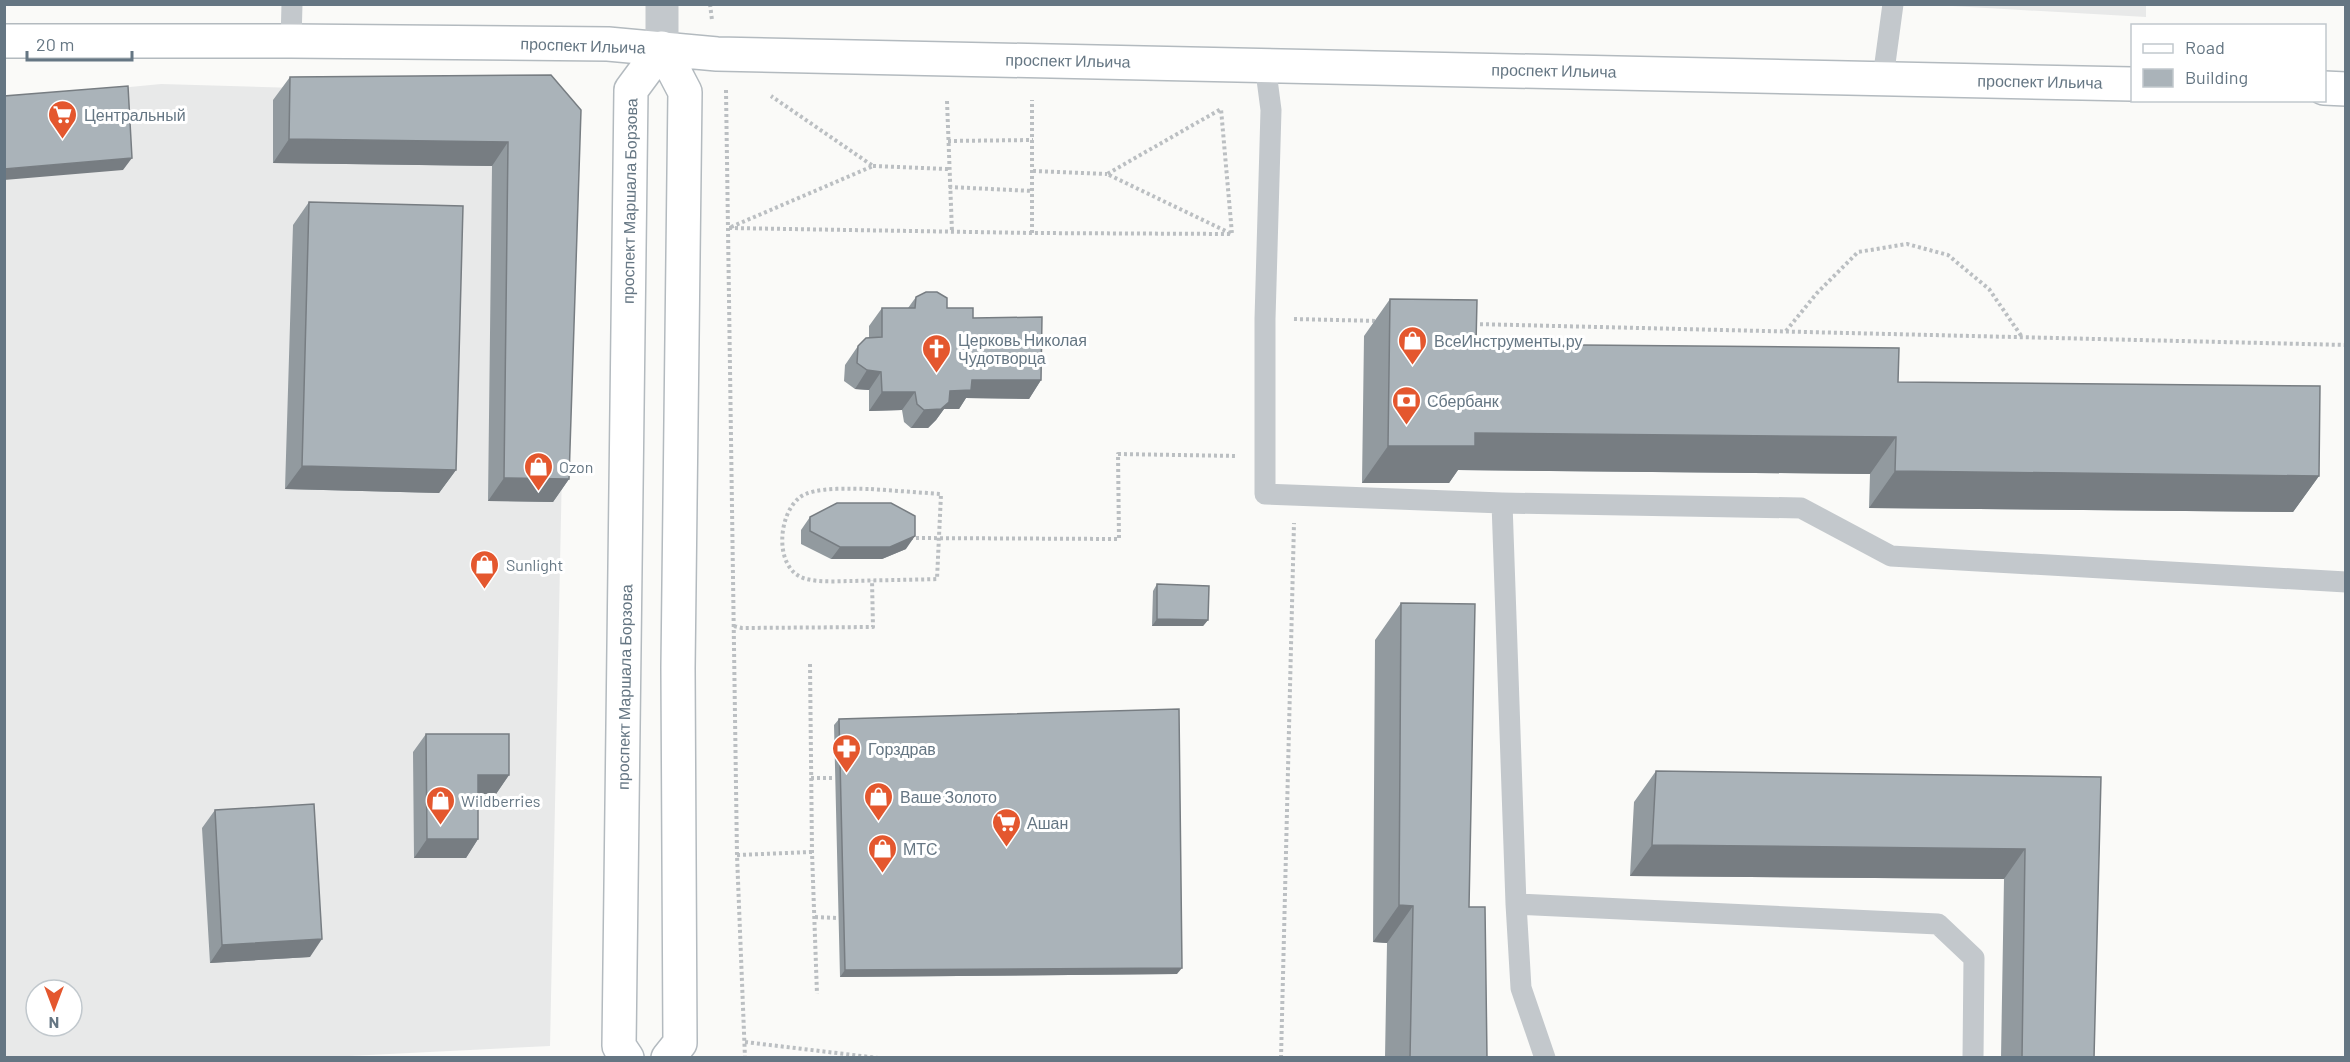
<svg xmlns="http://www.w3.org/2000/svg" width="2350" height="1062" font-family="Barlow,sans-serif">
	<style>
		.built { fill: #e8e9e9; fill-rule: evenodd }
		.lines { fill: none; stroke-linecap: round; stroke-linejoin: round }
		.secondary-casing { stroke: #b3babf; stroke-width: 36 }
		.path { stroke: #bbbfc2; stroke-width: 4; stroke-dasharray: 3 3; stroke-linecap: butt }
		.lane { stroke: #c3c8cc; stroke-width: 21 }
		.street { stroke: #c3c8cc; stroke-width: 33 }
		.secondary { stroke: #fff; stroke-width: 33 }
		.wall { fill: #929a9f }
		.shaded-wall { fill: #777d82 }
		.building { fill: #aab3b9; stroke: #777d82; stroke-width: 1.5 }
		.labels { text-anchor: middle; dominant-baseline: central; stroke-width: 6; stroke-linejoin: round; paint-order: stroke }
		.street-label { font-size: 16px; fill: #657683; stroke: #fff }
		.poi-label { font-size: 16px; fill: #657683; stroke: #fff; text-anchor: start }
	</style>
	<rect width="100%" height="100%" fill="#fafaf8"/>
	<!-- built -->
	<path class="built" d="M1935 5H2146V17Z
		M161 84 536 95 569 132 550 1046 309 1058H5V99ZM36 990H72V1026H36Z"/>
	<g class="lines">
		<defs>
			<path id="secondary" d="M4 41H291L608 44 717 54 2132 84
				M662 48 685 92 678 668 680 1043 668 1058
				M2324 88 2346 89
				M627 1058 619 1046 631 90 662 48"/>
		</defs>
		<!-- secondary casing -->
		<use href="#secondary" class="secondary-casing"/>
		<!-- path -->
		<path class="path" d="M710 4 712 20
			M726 90 737 855 745 1058
			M947 101 952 232
			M948 141 1033 140
			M873 166 948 169
			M1033 171 1107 174
			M949 187 1033 191
			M731 227 873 166 771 96
			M729 228 1032 233 1232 234 1221 109 1107 174 1232 234
			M1032 233V100
			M1294 319 1379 321
			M1474 324 2346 345
			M1786 331 1817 293 1858 252 1907 244 1948 255 1989 289 2022 337
			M871 489 941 494 937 579C909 580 882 580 854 581 838 581 819 583 803 578 774 567 778 515 799 498 813 486 853 489 871 489Z
			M910 538 1119 539 1118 454 1237 456
			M734 626 742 628 873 627 872 580
			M810 664 812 852 817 994
			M811 778H835
			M737 855 812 852
			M815 917 838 918
			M745 1042 878 1058
			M1281 1058 1294 523"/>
		<!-- lane -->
		<path class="lane" d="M291 41 292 4
			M1265 64 1271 110 1265 319V494L1502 503 1801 508 1891 556 2346 582
			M1883 78 1893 4
			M1502 503 1516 904 1938 924 1974 958 1973 1058
			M1516 904 1521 988 1545 1058"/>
		<!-- street -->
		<path class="street" d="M662 4V48"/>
		<!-- secondary -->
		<use href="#secondary" class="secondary"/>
	</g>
	<!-- wall -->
	<path class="wall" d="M551 75 569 479 553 502 488 501 492 166 273 163V100L290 77Z
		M309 202 456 470 439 493 285 489 293 225Z
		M916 297 973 318 1041 380 1029 399 966 398 959 409H944L936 420 928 428H911L904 422 902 410 869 411V390L855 389 844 381 845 365 858 346 869 338V326L882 308H908Z
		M1390 299 1476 344 1898 382 2319 476 2293 512 1869 508 1870 474 1458 470 1449 483H1362L1364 336Z
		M810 517 906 549 882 559H831L801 544V530Z
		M1157 584 1208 620 1203 626H1152L1153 591Z
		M1401 603 1469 907 1487 1058H1385L1387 943 1373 942 1375 640Z
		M839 719 1177 974 840 977 834 725Z
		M426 734 509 775 496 794H478V839L466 858H414L413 752Z
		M1656 771 2101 777 2094 1058H2001L2004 879 1630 876 1634 802Z
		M215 810 310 957 210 963 202 828Z"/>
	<!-- shaded-wall -->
	<path class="shaded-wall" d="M289 139 508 142 492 166 273 163Z
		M132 158 123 170 4 180V169Z
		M867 370 881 372 869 390 855 389Z
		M972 380H1041L1029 399 966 398 959 409H944L936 420 928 428H911L924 410 950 391Z
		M882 392H915L902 410 869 411Z
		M1475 433 1896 437 1870 474 1458 470 1449 483H1362L1388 446Z
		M302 466 456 470 439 493 285 489Z
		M1895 471 2319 476 2293 512 1869 508Z
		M504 478 569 479 553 502 488 501Z
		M915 536 906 549 882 559H831L840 547Z
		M1157 619 1208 620 1203 626H1152Z
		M478 775H509L496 794H465Z
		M427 839H478L466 858H414Z
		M1652 845 2025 849 2004 879 1630 876Z
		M1399 905 1413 906 1387 943 1373 942Z
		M322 939 310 957 210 963 222 945Z
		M1182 968 1177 974 840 977 845 970Z"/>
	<!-- building -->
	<path class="building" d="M551 75 581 110 569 479 504 478 508 142 289 139 290 77Z
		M128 86 132 158 4 169V96Z
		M309 202 463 206 456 470 302 466Z
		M926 292H937L947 298V308H973V318L1042 317 1041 380H972L971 390 950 391 949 402 941 409 924 410 917 404 915 392H882L881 372 867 370 857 363 858 346 866 338 882 337V308H915L916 297Z
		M1390 299 1477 300 1476 344 1899 348 1898 382 2320 386 2319 476 1895 471 1896 437 1475 433V446H1388Z
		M837 503H891L915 516V536L890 547H840L810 531V517Z
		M1157 584 1209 586 1208 620 1157 619Z
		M1401 603 1475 604 1469 907H1485L1487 1058H1410L1413 906 1399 905Z
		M1179 709 1182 968 845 970 839 719Z
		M426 734H509V775H478V839H427Z
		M1656 771 2101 777 2094 1058H2022L2025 849 1652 845Z
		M314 804 322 939 222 945 215 810Z"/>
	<!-- icons -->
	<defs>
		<symbol id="supermarket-pin" viewBox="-11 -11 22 30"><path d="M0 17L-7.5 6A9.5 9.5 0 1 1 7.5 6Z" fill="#e4572e" stroke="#fff"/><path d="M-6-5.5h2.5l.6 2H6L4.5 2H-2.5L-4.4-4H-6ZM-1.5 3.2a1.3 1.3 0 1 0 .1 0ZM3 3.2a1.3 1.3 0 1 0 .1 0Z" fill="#fff"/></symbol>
		<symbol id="shop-pin" viewBox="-11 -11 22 30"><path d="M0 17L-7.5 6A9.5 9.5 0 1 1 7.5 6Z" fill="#e4572e" stroke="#fff"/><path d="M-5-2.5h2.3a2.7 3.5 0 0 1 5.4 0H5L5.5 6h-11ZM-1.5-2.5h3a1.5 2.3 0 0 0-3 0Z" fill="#fff"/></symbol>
		<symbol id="church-pin" viewBox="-11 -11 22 30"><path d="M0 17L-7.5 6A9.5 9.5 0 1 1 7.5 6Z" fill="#e4572e" stroke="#fff"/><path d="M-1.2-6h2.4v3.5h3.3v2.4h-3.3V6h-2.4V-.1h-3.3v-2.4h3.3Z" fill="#fff"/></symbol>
		<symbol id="bank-pin" viewBox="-11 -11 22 30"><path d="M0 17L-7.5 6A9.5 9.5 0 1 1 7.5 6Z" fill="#e4572e" stroke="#fff"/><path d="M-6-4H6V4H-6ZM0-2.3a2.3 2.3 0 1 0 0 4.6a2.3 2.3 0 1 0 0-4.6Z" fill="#fff"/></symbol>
		<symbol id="pharmacy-pin" viewBox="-11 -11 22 30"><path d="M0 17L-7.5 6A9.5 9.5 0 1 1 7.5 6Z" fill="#e4572e" stroke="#fff"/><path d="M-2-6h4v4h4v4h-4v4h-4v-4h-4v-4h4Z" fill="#fff"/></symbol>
	</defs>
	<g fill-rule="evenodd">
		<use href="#supermarket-pin" x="46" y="98" width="33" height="45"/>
		<use href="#shop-pin" x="1396" y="324" width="33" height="45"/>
		<use href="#church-pin" x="920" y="332" width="33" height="45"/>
		<use href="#bank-pin" x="1390" y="384" width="33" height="45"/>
		<use href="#shop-pin" x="522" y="450" width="33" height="45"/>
		<use href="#shop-pin" x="468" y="548" width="33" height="45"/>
		<use href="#pharmacy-pin" x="830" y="732" width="33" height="45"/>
		<use href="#shop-pin" x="862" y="780" width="33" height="45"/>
		<use href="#shop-pin" x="424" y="784" width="33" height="45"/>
		<use href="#supermarket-pin" x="990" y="806" width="33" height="45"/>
		<use href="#shop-pin" x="866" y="832" width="33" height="45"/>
	</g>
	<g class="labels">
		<!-- street labels -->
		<g class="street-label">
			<text transform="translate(583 45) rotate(2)">проспект Ильича</text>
			<text transform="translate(1068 60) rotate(1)">проспект Ильича</text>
			<text transform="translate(1554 70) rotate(1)">проспект Ильича</text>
			<text transform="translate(2040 81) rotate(1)">проспект Ильича</text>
			<text transform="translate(629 201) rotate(-89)">проспект Маршала Борзова</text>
			<text transform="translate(624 687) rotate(-89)">проспект Маршала Борзова</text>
		</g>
		<!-- poi labels -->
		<g class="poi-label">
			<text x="84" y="114">Центральный</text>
			<text x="958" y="339">Церковь Николая<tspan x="958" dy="18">Чудотворца</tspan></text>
			<text x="1434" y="340">ВсеИнструменты.ру</text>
			<text x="1427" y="400">Сбербанк</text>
			<text x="559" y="466">Ozon</text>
			<text x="506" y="564">Sunlight</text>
			<text x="868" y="748">Горздрав</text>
			<text x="900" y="796">Ваше Золото</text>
			<text x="461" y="800">Wildberries</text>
			<text x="1027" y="822">Ашан</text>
			<text x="903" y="848">МТС</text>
		</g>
	</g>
	<!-- border -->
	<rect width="2350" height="1062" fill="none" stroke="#657683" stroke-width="12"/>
	<!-- legend -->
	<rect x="2131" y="24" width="195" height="78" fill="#ffffff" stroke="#c1c8cd" stroke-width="1.5"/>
	<rect x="2143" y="44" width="30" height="9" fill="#ffffff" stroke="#c1c8cd" stroke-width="1.5"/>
	<text x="2185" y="54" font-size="18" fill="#657683">Road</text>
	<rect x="2143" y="69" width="30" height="18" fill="#aab3b9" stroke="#c1c8cd" stroke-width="1.5"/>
	<text x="2185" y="84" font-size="18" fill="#657683">Building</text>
	<!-- north arrow -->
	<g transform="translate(54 1008) rotate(180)"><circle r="28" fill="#ffffff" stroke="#c1c8cd" stroke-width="1.5"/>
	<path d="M0-4.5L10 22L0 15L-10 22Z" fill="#e4572e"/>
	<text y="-9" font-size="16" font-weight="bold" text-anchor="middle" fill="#657683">N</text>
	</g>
	<!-- scale -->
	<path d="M27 51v9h105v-9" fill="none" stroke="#657683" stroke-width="3"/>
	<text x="36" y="51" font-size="18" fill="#657683" stroke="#ffffff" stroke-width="4.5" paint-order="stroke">20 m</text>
</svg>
